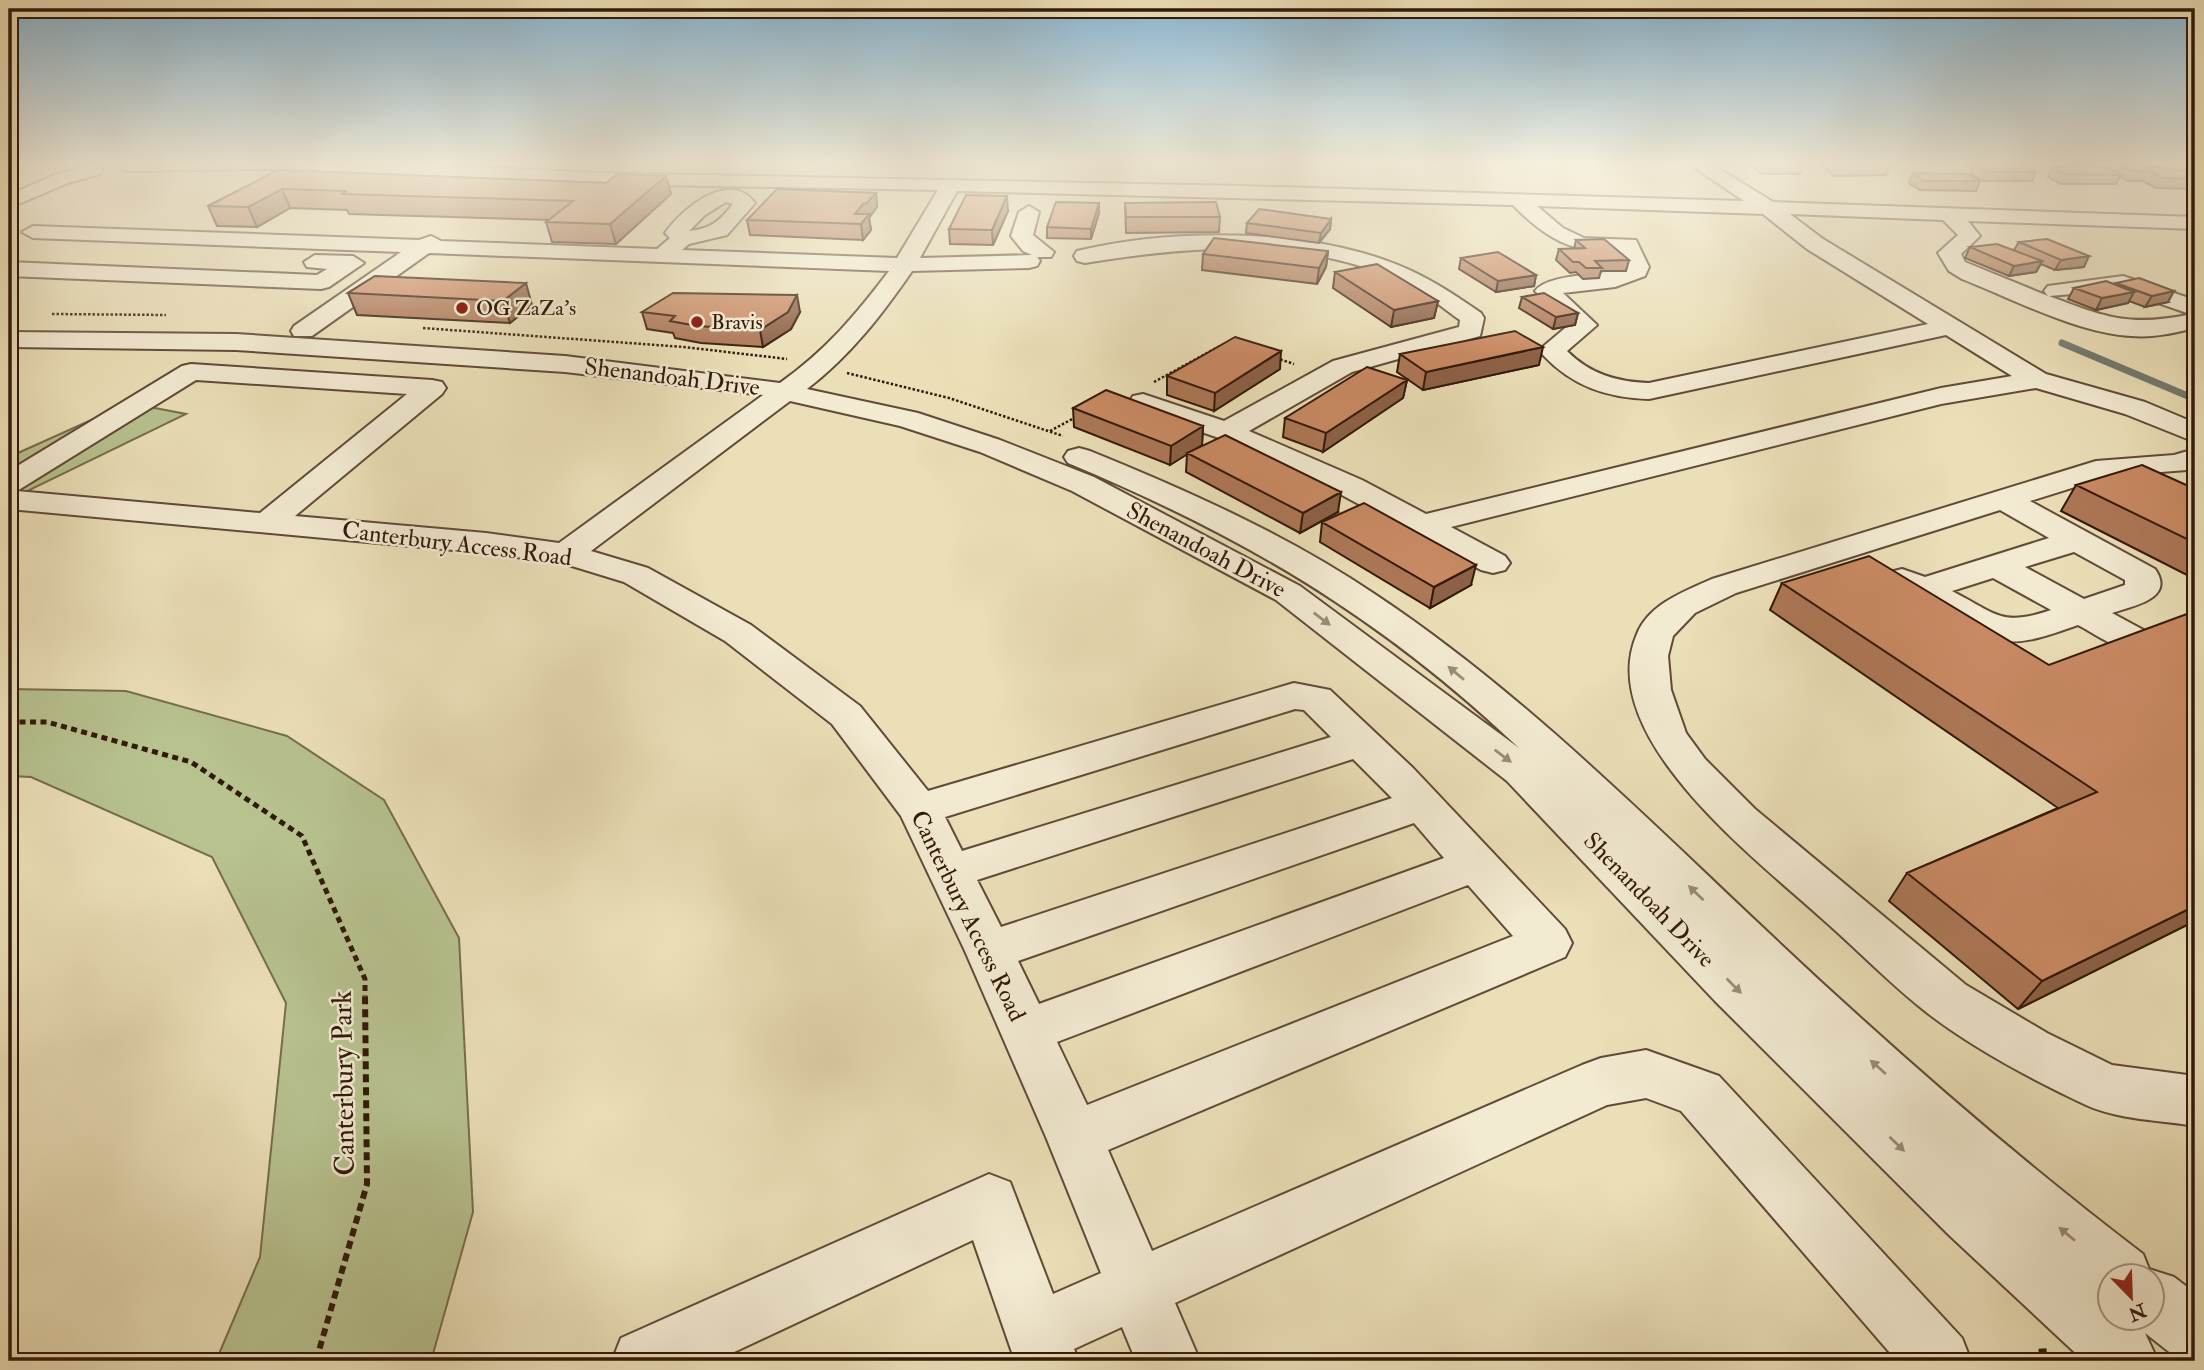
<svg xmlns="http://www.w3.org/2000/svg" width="2204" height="1370" font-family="'IM FELL Double Pica',serif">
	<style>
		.green { fill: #b7c28f; stroke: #756e4c; stroke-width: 2 }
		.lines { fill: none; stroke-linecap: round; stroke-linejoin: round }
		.stream { stroke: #717a71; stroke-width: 7 }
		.minor-casing { stroke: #614a36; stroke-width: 4 }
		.path-far2 { stroke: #33190a; stroke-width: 2.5; stroke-dasharray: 2.5 2; stroke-linecap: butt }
		.path-far1 { stroke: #33190a; stroke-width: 5; stroke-dasharray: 6 4.5; stroke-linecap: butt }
		.path { stroke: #33190a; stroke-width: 6; stroke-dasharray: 8 5; stroke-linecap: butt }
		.minor { fill: #f2ead1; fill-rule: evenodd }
		.wall { fill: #ad7756; stroke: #33190a; stroke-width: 2 }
		.shaded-wall { fill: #8d6146; stroke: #33190a; stroke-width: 2 }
		.building { fill: #c98a64; stroke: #33190a; stroke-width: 2 }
		.oneway { fill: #9c8c77 }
		.poi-dot { fill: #8f2418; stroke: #f2ead1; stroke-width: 2.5 }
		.labels { text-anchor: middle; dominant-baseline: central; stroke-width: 5; stroke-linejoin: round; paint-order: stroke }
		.far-poi-label { font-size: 21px; fill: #33190a; stroke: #f2ead1; text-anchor: start }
		.street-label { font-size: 24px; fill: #33190a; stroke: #f2ead1 }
		.near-street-label { font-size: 28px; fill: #33190a; stroke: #f2ead1 }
	</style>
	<rect width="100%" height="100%" fill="#ebdfb8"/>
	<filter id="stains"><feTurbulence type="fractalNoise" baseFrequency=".00286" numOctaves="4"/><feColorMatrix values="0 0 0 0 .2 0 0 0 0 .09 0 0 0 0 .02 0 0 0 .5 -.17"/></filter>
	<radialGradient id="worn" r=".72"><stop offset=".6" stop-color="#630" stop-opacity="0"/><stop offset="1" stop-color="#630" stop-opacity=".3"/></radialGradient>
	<!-- green -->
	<path class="green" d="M129 403 186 414 9 500V457Z
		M9 689 126 691 287 736 384 800 459 938 473 1212 431 1361H216L260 1257 286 1003 212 857 31 777 9 776Z"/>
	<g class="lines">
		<!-- stream -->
		<path class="stream" d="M2062 343 2195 399"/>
		<defs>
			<path id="minor" d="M121 163H396L602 173 1242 186 1744 201 1688 163H1710L1773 202 2195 217V229L1968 221 1980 236 1961 254 1965 262 2048 296 2044 291 2048 286 2123 276 2195 300V328C2174 333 2153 338 2131 336 2077 333 2013 299 1962 279L1949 271 1938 253 1958 235 1943 220 1790 214 1823 239 2046 374 2145 402 2195 423V442L2125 414 2036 388 1941 404 1451 527 1505 556 1510 563 1505 570 1493 573 1481 570 1340 494 1216 437 1133 408 1129 402 1133 396 1143 394 1224 421 1333 361 1444 331 1459 327 1460 320C1448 312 1437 302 1425 295 1326 234 1194 245 1085 263L1077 261 1074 256 1077 251C1172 228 1307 228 1398 265 1428 277 1454 294 1481 313L1484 318 1480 336 1352 372 1249 431 1362 480 1426 514 1941 388 2012 376 1946 335 1649 399C1607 398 1572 386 1543 355L1539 350 1570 324 1535 291C1548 273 1604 276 1627 267L1620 252C1574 255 1544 237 1513 205L957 191 920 258 1032 255 1023 251 1011 236 1019 212 1029 206 1039 212 1033 235 1054 252 1051 257H1037L1040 261 1037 266 1029 268 912 271C881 316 850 356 807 389L918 413 1000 440 1094 477 1300 586 1519 748C1379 616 1245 537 1068 463L1064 457 1068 451 1079 448 1090 451C1189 491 1287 535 1376 595 1522 692 1645 817 1772 936 1891 1048 2013 1155 2143 1254L2149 1269 2174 1277 2195 1293V1361L2173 1355 2145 1333 2158 1361H2084L1948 1234 1715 1001 1507 781 1276 600 1072 491 980 452 900 426 790 401 591 551 648 568 751 625 860 706 928 791 1294 683 1330 690 1413 768 1565 929 1572 943 1565 957 1108 1150 1152 1251 1582 1065 1601 1058 1646 1050 1719 1076 1962 1338 1971 1361H1897L1681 1111 1646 1098 1607 1105 1175 1303 1200 1361H1136L1122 1327 1074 1349 1079 1361H1015L973 1240 715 1361H612L621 1338 989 1174 1010 1182 1053 1294 1101 1273 1046 1137 965 951 901 816 832 724 725 641 624 582 562 563 486 553 9 509V471L182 366 191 364 432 380 442 382 446 388 442 394 295 516 486 533 559 543 763 395 565 372 236 350 9 347V332L236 334 565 356 780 383C826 350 855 316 889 271L429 253 312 336H294L291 331 294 326 401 252 33 238 22 232 33 226 419 240 431 236 441 241 657 249 670 238 665 233C682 209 729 169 755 203L727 235 689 244 682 250 897 258 938 190 602 184 264 169 129 171 122 169ZM726 202 733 204C720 221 710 229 689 231L705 215ZM1537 206 1763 214 1807 249 1928 324 1649 383C1617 382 1590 374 1567 351L1597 325 1563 293 1615 287 1645 276 1649 267 1636 240 1584 238 1563 228ZM2121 290 2187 313 2192 314C2130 327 2107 318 2049 296ZM196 380 407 394 260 513 17 491ZM1295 709 1304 710 1331 737 962 851 945 817ZM1353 759 1392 798 1001 927 977 880ZM1414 823 1444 858 1039 1004 1018 961ZM1468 885 1513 936 1087 1105 1057 1042ZM2110 1276H2152V1318H2110Z
				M93 164 100 166 102 170 100 174 68 183 9 208V195L54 175Z
				M315 255 353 256 364 263 329 287 321 289 9 276V262L317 275 327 269 307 267 304 262Z
				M2195 449V468L2187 470 2110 476 2030 501 2155 569C2176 599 2132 606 2112 613L2149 633 2154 641 2149 649C2123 656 2101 637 2078 625 2049 635 2021 647 1990 639 1966 626 1898 597 1885 579L1890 572 1902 569 1925 577 2049 538 2000 510 1736 593 1695 613 1673 636 1668 656 1671 690 1686 733 1705 759 1755 809 1966 985 2047 1033 2112 1065 2195 1076V1126C2160 1120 2119 1120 2086 1105 2033 1080 1976 1050 1930 1015 1891 985 1856 948 1819 916 1755 858 1593 735 1637 634 1649 604 1685 591 1712 579L2096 461 2174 455ZM2074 552 2125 580V585L2084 599 2025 567ZM1993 578 2051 610C2001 627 1997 614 1952 591Z"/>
		</defs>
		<!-- minor casing -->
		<use href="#minor" class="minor-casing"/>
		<!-- path-far2 -->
		<path class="path-far2" d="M52 314 166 315
			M423 328 684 347 787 359
			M1276 358 1294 364
			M847 373 949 398 1063 436
			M1154 382 1220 346
			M1050 431 1076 417"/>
		<!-- path-far1 -->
		<path class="path-far1" d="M9 722H47L191 762 302 836 365 979V996"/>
		<!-- path -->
		<path class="path" d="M316 1361 367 1184 365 994
			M2041 1361 2036 1352 2049 1351"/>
		<!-- minor -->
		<use href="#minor" class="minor"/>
	</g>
	<!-- wall -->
	<path class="wall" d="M1753 163H1802L1804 164 1800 174H1762L1752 166Z
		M1820 163H1887L1890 165 1886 175 1834 176 1820 164Z
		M1974 165 2036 172 2032 181H1983L1970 174Z
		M2119 165 2145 167V166L2195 174V189L2156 188 2143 181H2127L2120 177 2116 184H2061L2048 177 2052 167 2116 172Z
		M278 170 606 183 666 176 671 194 616 244 552 242 546 222 549 220 349 214 347 210 290 208 257 227 217 226 208 206Z
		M1913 173 1980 181 1976 191 1920 190 1909 183Z
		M876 193 877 207 869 218 871 230 863 240 750 235 747 220Z
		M1125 203 1220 217 1219 232 1126 233Z
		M1008 211 993 245 950 244 949 229Z
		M1099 213 1091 239 1047 238V227Z
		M1331 219 1330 229 1319 243 1246 233 1247 223Z
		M1576 240 1629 260 1626 271H1601L1599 278 1583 279 1576 272 1570 273 1556 260 1559 249H1574Z
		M2019 242 2084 267 2055 270 2041 264 2036 272 2009 276 1965 258 1970 247 2014 250Z
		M1328 251 1326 267 1317 284 1202 270 1203 254Z
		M1461 258 1536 275 1534 286 1496 292 1459 269Z
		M1335 272 1438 301 1434 318 1391 327 1333 288Z
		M375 276 532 305 510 323 357 315 348 293Z
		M2116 283 2168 302 2145 307 2129 301 2128 303 2096 310 2068 299 2074 288 2115 285Z
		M1522 297 1578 313 1575 325 1553 329 1519 308Z
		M642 312H800L791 329 763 347 701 343 675 338 673 333 647 329Z
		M1400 354 1539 365 1423 390 1397 372Z
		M1280 369 1214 411 1167 395V376Z
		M1407 380 1403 398 1323 452 1283 437 1285 418Z
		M1073 408 1203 426 1202 445 1193 450 1338 512 1300 533 1186 472 1187 454 1170 465 1074 427Z
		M2076 485 2195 489V579L2061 511Z
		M1322 522 1471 585 1430 608 1320 542Z
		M1782 583 2049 665 2195 921 2018 1009 1889 901 1907 873 2058 808 1770 610Z"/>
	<!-- shaded-wall -->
	<path class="shaded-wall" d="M666 176 671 194 616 244 610 224Z
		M282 189 290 208 257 227 248 207Z
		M876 193 877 207 869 218 871 230 863 240 861 224 855 214 863 204Z
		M1007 196 1008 211 993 245 992 230Z
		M1099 203V213L1091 239V229Z
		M1331 219 1330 229 1319 243 1321 233Z
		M1328 251 1326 267 1317 284 1319 268Z
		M2089 256 2084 267 2055 270 2061 260Z
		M2042 261 2036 272 2009 276 2014 266Z
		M9 263 18 279 9 284Z
		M1536 275 1534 286 1496 292 1498 281Z
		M526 283 532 305 510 323 503 301Z
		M2174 291 2168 302 2145 307 2152 296Z
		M2134 292 2128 303 2096 310 2102 298Z
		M797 295 800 312 791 329 763 347 760 330Z
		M1438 301 1434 318 1391 327 1394 310Z
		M1578 313 1575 325 1553 329 1556 317Z
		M1543 347 1539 365 1423 390 1426 372Z
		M1281 351 1280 369 1214 411 1215 393Z
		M1407 380 1403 398 1323 452 1326 433Z
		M1203 426 1202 445 1170 465 1171 446Z
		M1341 492 1338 512 1300 533 1303 513Z
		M1476 565 1471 585 1430 608 1434 587Z
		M2195 906V921L2018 1009 2042 981Z"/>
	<!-- building -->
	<path class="building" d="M1764 163H1802L1804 164H1766Z
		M1834 163H1887L1890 165 1838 166Z
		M1974 165H2023L2036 172H1987Z
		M2084 165 2109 168 2121 175 2065 174 2052 167Z
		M2119 165H2139L2153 170 2145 166 2190 171 2195 174V179L2162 178 2149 171H2132Z
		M278 170 606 183 617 174 666 176 610 224 546 222 573 201 341 194 347 191 282 189 248 207 208 206Z
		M1913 173 1968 174 1980 181H1924Z
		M777 189 876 193 867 203 863 204 855 214H869L861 224 747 220Z
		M966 195 1007 196 992 230 949 229Z
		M1056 202 1099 203 1091 229 1047 227Z
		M1216 202 1220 217H1126L1125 203Z
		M1259 209 1331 219 1321 233 1247 223Z
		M1214 238 1328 251 1319 268 1203 254Z
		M1604 239 1629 260 1595 261 1602 268H1586L1579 262H1573L1559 249 1585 248 1576 240Z
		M2047 239 2089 256 2061 260 2019 242Z
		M1997 244 2042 261 2014 266 1970 247Z
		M1498 252 1536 275 1498 281 1461 258Z
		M1377 264 1438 301 1394 310 1335 272Z
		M375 276 526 283 503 301 348 293Z
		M2139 278 2174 291 2152 296 2116 283Z
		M2106 281 2134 292 2102 298 2074 288Z
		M673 293 797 295 788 312 760 330 697 326 670 321 675 316 642 312Z
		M1544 293 1578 313 1556 317 1522 297Z
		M1515 331 1543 347 1426 372 1400 354Z
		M1235 337 1281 351 1215 393 1167 376Z
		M1367 367 1407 380 1326 433 1285 418Z
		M1106 390 1203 426 1171 446 1073 408Z
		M1225 435 1341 492 1303 513 1187 453Z
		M2142 465 2195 489V543L2076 485Z
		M1364 503 1476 565 1434 587 1322 522Z
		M1869 556 2049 665 2195 611V906L2042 981 1907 873 2097 792 1782 583Z"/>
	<!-- one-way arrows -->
	<defs><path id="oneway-solid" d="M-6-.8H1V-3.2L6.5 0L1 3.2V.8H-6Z" transform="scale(1.75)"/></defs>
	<g class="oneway">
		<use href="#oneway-solid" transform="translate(1322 619) rotate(37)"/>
		<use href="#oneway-solid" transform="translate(1456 673) rotate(-140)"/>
		<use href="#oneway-solid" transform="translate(1503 756) rotate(37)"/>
		<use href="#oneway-solid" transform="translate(1696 893) rotate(-136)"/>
		<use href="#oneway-solid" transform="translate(1734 986) rotate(45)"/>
		<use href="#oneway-solid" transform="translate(1878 1067) rotate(-138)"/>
		<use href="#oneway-solid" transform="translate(1897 1144) rotate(44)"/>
		<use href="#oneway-solid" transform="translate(2067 1234) rotate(-140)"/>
	</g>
	<!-- sky -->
	<linearGradient id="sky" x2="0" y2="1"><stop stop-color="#89b7d4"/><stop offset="0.46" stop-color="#f6f1df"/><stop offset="1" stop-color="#f6f1df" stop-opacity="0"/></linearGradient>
	<rect width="2204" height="355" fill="url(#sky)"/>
	<!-- markers -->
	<g class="poi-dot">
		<circle cx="462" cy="308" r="7"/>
		<circle cx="697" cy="322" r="7"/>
	</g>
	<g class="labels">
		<!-- far-poi labels -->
		<g class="far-poi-label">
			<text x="476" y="308">OG ZaZa's</text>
			<text x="711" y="322">Bravis</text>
		</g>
		<!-- street labels -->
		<g class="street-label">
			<text transform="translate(672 377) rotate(7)">Shenandoah Drive</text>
			<text transform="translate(457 544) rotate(7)">Canterbury Access Road</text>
			<text transform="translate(1206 550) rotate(28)">Shenandoah Drive</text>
			<text transform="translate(1649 900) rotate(46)">Shenandoah Drive</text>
			<text transform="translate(968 916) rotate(64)">Canterbury Access Road</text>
		</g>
		<!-- near-street labels -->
		<g class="near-street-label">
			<text transform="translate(344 1083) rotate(-91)">Canterbury Park</text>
		</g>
	</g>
	<!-- margin -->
	<rect width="2204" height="1370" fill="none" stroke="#ebdfb8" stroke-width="35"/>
	<rect x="10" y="10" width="2183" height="1349" fill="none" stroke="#33190a" stroke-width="3.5"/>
	<rect x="18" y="18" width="2169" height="1335" fill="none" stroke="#33190a" stroke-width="2"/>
	<!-- north arrow -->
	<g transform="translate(2131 1297) rotate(157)"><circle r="33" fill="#f2ead1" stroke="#a69681" stroke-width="2"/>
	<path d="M0-5L12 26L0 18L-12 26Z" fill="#8f2418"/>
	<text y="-10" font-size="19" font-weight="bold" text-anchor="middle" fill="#33190a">N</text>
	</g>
	<rect width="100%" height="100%" filter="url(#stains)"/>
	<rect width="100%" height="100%" fill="url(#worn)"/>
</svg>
